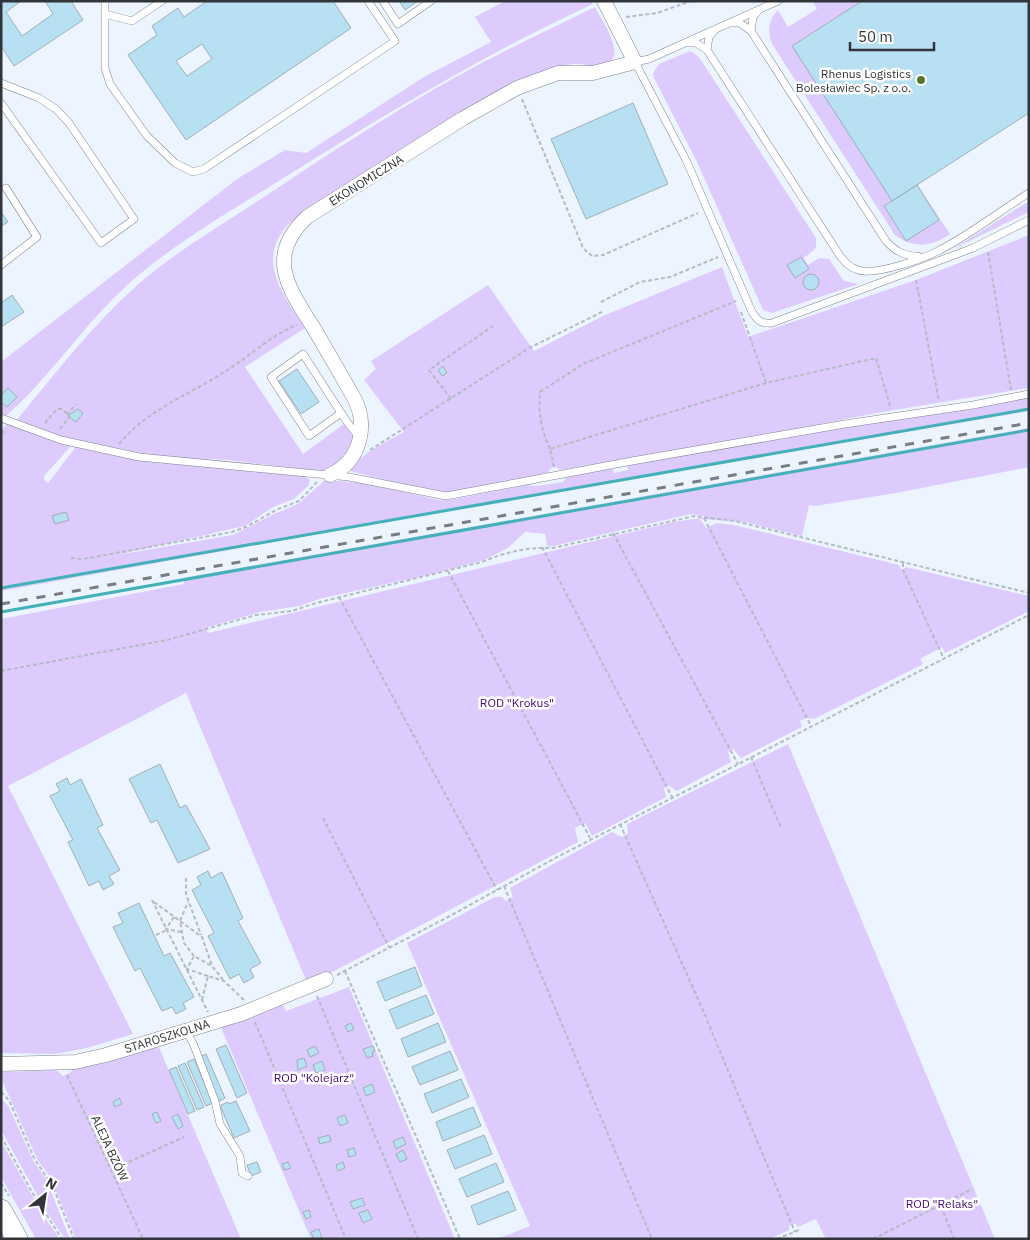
<svg xmlns="http://www.w3.org/2000/svg" width="1030" height="1240" font-family="'IBM Plex Sans',sans-serif">
	<style>
		.green { fill: #decbfd; fill-rule: evenodd }
		.lines { fill: none; stroke-linecap: round; stroke-linejoin: round }
		.stream { stroke: #44b1b8; stroke-width: 3 }
		.building { fill: #b7e1f3; stroke: #a2aeb4; fill-rule: evenodd }
		.lane-casing { stroke: #7c848d; stroke-width: 8 }
		.street-casing { stroke: #7c848d; stroke-width: 15 }
		.primary-casing { stroke: #7c848d; stroke-width: 22 }
		.path { stroke: #b3bbc3; stroke-width: 2; stroke-dasharray: 4 2.5; stroke-linecap: butt }
		.lane { stroke: #fff; stroke-width: 7 }
		.street { stroke: #fff; stroke-width: 14 }
		.primary { stroke: #fff; stroke-width: 21 }
		.rail { stroke: #787d84; stroke-width: 3; stroke-dasharray: 9 9; stroke-linecap: butt }
		.poi-dot { fill: #5c7527; stroke: #fff; stroke-width: 2 }
		.labels { text-anchor: middle; dominant-baseline: central; stroke-width: 5; stroke-linejoin: round; paint-order: stroke }
		.poi-label { font-size: 12px; fill: #313438; stroke: #fff; text-anchor: end }
		.street-label { font-size: 12px; fill: #313438; stroke: #fff }
		.park-label { font-size: 12px; fill: #430a72; stroke: #fff }
	</style>
	<rect width="100%" height="100%" fill="#ecf5ff"/>
	<!-- green -->
	<path class="green" d="M505 1H591L593 4C487 53 389 112 290 174 239 206 186 236 140 274 89 316 54 374 5 417L1 415V402L7 407 17 397 1 395V362L237 179 285 150 306 153 424 77 491 42 475 17Z
		M812 1H867L817 33 950 234C931 247 914 249 895 235L772 44C767 31 768 21 778 10L788 27 817 9Z
		M595 7C603 23 633 62 597 67 592 68 586 65 581 64 574 63 566 65 558 67L464 112 298 216C252 252 279 290 305 328L245 367 303 454 344 424 356 441 336 469 323 472 229 460 161 457 62 437 16 421C54 375 90 328 134 288 173 253 220 226 264 197 333 151 403 105 476 66 515 45 555 27 595 7Z
		M690 51 699 57 816 238V248L804 258 808 265 819 258 829 259 844 281 859 284 772 313 763 310 697 162 654 78 653 73 659 64Z
		M1029 201V212L951 250 1026 203Z
		M1029 235V388L876 413 771 434 560 470 556 467 551 468 548 473 447 493 431 492 350 471C360 453 387 442 404 432L364 380 376 369 371 361 488 285 534 351 603 316 722 267 748 337 916 280Z
		M1029 396V411L501 501 1 591V430L8 423 72 445 305 476 310 480 308 486 294 499 273 507 245 526 116 555 233 535 274 514 298 504 325 480 365 483 439 500H450L527 485 536 486 563 482 566 477 613 468 614 473 628 470 627 465 659 458ZM71 446 75 448 48 483 44 480V476Z
		M1029 428V467L896 493 815 506 809 505 802 536 745 522 700 519 706 528 717 523 734 525 899 565 902 570 906 567 1029 596V611L945 653 942 647 920 659 923 664 814 719 807 718 800 721 802 727 741 758 733 749 728 752 731 762 677 791 668 785 664 788 666 797 592 836 585 823 575 828 578 842 308 985 186 693 8 786 133 1034 87 1048 55 1054 1 1053V619L184 584 183 578ZM691 514 708 517 673 522 208 633 205 628 260 612 300 606 319 599 423 576 484 560 508 548 525 532 545 534 547 545 549 547Z
		M788 744 995 1239H826L816 1219 798 1227 795 1223 789 1226V1230L769 1239H497L530 1226 407 943 495 897H502L506 901 513 897 510 888 612 832 622 837 628 833 627 824Z
		M349 987 455 1239H311L219 1023 246 1015 251 1018 256 1016 257 1012 282 1004 286 1011Z
		M158 1045 241 1239H76L50 1177 37 1159 1 1078 3 1072 56 1070 63 1076 70 1073 73 1069Z
		M1 1098 9 1107 34 1162 46 1179 70 1239H65L46 1211 1 1130Z
		M1 1141 45 1218 60 1239H36L1 1177Z"/>
	<g class="lines">
		<!-- stream -->
		<path class="stream" d="M1 588 1029 409
			M1 612 1029 430"/>
	</g>
	<!-- building -->
	<path class="building" d="M1 1H21L6 12 22 36 53 14 45 1H71L83 20 14 66 1 46Z
		M207 1H333L351 28 186 140 128 55 157 35 152 26 178 8 184 17ZM202 44 212 59 187 76 176 61Z
		M399 1H418L405 10Z
		M862 1H1029V113L892 201 792 46Z
		M633 103 668 184 586 219 551 139Z
		M917 185 939 220 906 241 884 206Z
		M1 212 8 222 1 226Z
		M801 257 809 269 795 278 787 265Z
		M803 282a8 8 0 1 1 16 0a8 8 0 1 1-16 0Z
		M12 295 24 312 1 327V303Z
		M443 366 447 373 442 376 438 370Z
		M297 369 319 402 301 414 279 381Z
		M8 388 17 397 7 407 1 402V395Z
		M78 409 83 413 76 422 68 416Z
		M66 512 69 520 55 524 52 516Z
		M160 764 180 808 186 805 210 849 178 863 157 820 151 823 129 779Z
		M67 778 70 785 81 779 103 825 97 828 120 870 109 876 114 884 103 890 99 881 89 886 68 842 73 840 50 796 60 791 56 784Z
		M208 871 211 878 222 872 243 918 238 921 261 963 250 969 254 977 244 983 239 974 230 979 208 936 214 933 192 890 201 885 197 877Z
		M139 903 164 956 170 953 194 997 183 1003 186 1009 176 1014 172 1007 162 1011 140 968 135 971 113 927 123 923 118 913Z
		M415 967 422 986 385 1001 377 982Z
		M426 995 434 1014 397 1029 389 1010Z
		M351 1023 354 1029 348 1032 345 1026Z
		M438 1023 446 1042 408 1057 401 1039Z
		M226 1045 247 1093 237 1098 216 1049Z
		M315 1046 319 1053 310 1057 307 1050Z
		M373 1046 375 1051 372 1052 373 1056 367 1058 363 1049Z
		M450 1051 458 1070 420 1085 412 1067Z
		M206 1054 225 1098 218 1102 199 1057Z
		M304 1058 307 1066 298 1070 297 1060Z
		M194 1059 213 1103 206 1106 187 1062Z
		M322 1061 325 1070 316 1073 313 1065Z
		M185 1063 204 1107 197 1110 178 1066Z
		M176 1067 195 1111 188 1114 169 1070Z
		M461 1079 469 1097 432 1113 424 1094Z
		M372 1084 375 1092 366 1096 363 1088Z
		M119 1098 122 1104 115 1107 113 1102Z
		M236 1101 250 1131 234 1138 221 1108V1105L228 1102 229 1104Z
		M473 1107 481 1126 443 1141 436 1122Z
		M157 1112 161 1121 156 1123 152 1114Z
		M178 1114 183 1126 178 1129 172 1117Z
		M345 1115 348 1123 340 1126 337 1118Z
		M329 1135 331 1141 320 1144 318 1138Z
		M484 1135 492 1154 455 1169 447 1150Z
		M403 1137 406 1144 396 1149 393 1141Z
		M354 1148 356 1155 349 1157 347 1150Z
		M403 1150 407 1159 400 1162 396 1154Z
		M257 1162 261 1172 251 1176 247 1165Z
		M288 1162 291 1168 284 1170 282 1164Z
		M343 1162 345 1168 338 1171 336 1165Z
		M496 1163 504 1182 467 1197 459 1179Z
		M508 1191 516 1210 478 1225 471 1206Z
		M362 1198 365 1205 353 1209 350 1202Z
		M309 1210 311 1217 306 1219 303 1212Z
		M368 1210 372 1219 363 1223 359 1213Z
		M319 1229 322 1238 314 1239 311 1232Z"/>
	<g class="lines">
		<defs>
			<path id="lane" d="M105 1V68L110 84 147 136 175 163 193 172 204 169 395 41 368 1
				M383 1 398 24 431 1
				M778 1 649 59 635 62 687 162 752 312C758 321 761 324 772 323L973 248 1029 220
				M758 11 753 17 751 31 886 241C895 251 904 256 918 256
				M105 14 132 21 162 1
				M731 23H740L751 31
				M715 30 709 37 707 50 840 256C845 262 850 268 858 270 875 276 922 259 938 251 968 236 1000 211 1029 193
				M688 43H696L707 50
				M1 83 39 98 56 109 69 123 134 219 101 243 1 103
				M1 265 37 237 6 188
				M341 413 309 436 271 377 303 354 347 422 360 438
				M1 418 61 440 139 457 349 477 446 496 632 461 845 424 973 405 1029 394
				M185 1030 193 1043 215 1101 220 1124 240 1156 242 1173 248 1176"/>
			<path id="street" d="M330 475C361 461 369 425 353 396 341 375 329 354 316 332 291 291 263 258 307 217L462 119 517 88 558 73H593L635 62 604 1
				M1 1064 75 1062 106 1055 241 1014 326 979"/>
			<path id="primary" d="M1 1210 17 1239"/>
		</defs>
		<!-- lane casing -->
		<use href="#lane" class="lane-casing"/>
		<!-- street casing -->
		<use href="#street" class="street-casing"/>
		<!-- primary casing -->
		<use href="#primary" class="primary-casing"/>
		<!-- path -->
		<path class="path" d="M626 17 657 13 691 1
			M522 99 583 248 592 256 603 255 698 213
			M988 252 1011 390
			M916 280 939 401
			M601 302 640 282 670 277 718 257
			M741 312 766 383
			M451 399 429 370 493 326
			M67 415 76 404
			M45 423 57 409H62L70 417
			M60 429 69 417
			M1 434 5 430
			M119 444C147 410 190 394 226 371 250 356 271 335 297 325
			M550 449C541 430 538 412 540 392L583 364 736 301
			M370 450 531 347 602 312
			M554 467 550 449 766 383 876 358 891 409
			M704 518 811 726
			M613 533 738 764
			M542 547 672 797
			M71 558 83 559 232 532 246 527 278 509 299 501 317 482
			M903 563V570L943 657
			M448 571 590 838
			M339 597 497 890
			M1 671 167 640 256 615 292 611 316 603 482 562C506 552 527 547 553 548L694 516 735 521 1029 593
			M751 757 781 828
			M323 818 389 947
			M620 824 705 1015 795 1232
			M186 878V894L201 935
			M504 886 652 1239
			M152 900 208 1012
			M154 902 180 921 188 902
			M174 917 166 929 181 932
			M156 935 167 930
			M194 956 184 943 180 921 202 937 212 966
			M345 971 460 1239
			M337 975 448 917 559 856 1029 615
			M208 976 187 969 194 956 212 966 224 981
			M317 996 418 1239
			M202 1000 208 976 224 981 244 1000
			M255 1022 346 1239
			M67 1075 143 1239
			M1 1092 9 1100 34 1158 53 1187 74 1239
			M1 1136 32 1192 62 1239
			M111 1170 184 1137
			M1 1183 9 1196
			M941 1206 954 1239
			M777 1239 799 1230
			M873 1239 972 1189"/>
		<!-- lane -->
		<use href="#lane" class="lane"/>
		<!-- street -->
		<use href="#street" class="street"/>
		<!-- primary -->
		<use href="#primary" class="primary"/>
		<!-- rail -->
		<path class="rail" d="M1 604 1029 423"/>
	</g>
	<!-- markers -->
	<circle class="poi-dot" cx="921" cy="80" r="5"/>
	<g class="labels">
		<!-- poi labels -->
		<g class="poi-label">
			<text x="911" y="73">Rhenus Logistics<tspan x="911" dy="14">Bolesławiec Sp. z o.o.</tspan></text>
		</g>
		<!-- street labels -->
		<g class="street-label">
			<text transform="translate(366 180) rotate(-32)">EKONOMICZNA</text>
			<text transform="translate(167 1036) rotate(-17)">STAROSZKOLNA</text>
			<text transform="translate(110 1148) rotate(65)">ALEJA BZÓW</text>
		</g>
		<!-- park labels -->
		<g class="park-label">
			<text x="517" y="702">ROD "Krokus"</text>
			<text x="314" y="1077">ROD "Kolejarz"</text>
			<text x="942" y="1203">ROD "Relaks"</text>
		</g>
	</g>
	<!-- border -->
	<rect width="1030" height="1240" fill="none" stroke="#313438" stroke-width="5"/>
	<!-- north arrow -->
	<g transform="translate(45 1195) rotate(30)" stroke="#ffffff" stroke-width="4" paint-order="stroke">
	<path d="M0-4L9 19L0 12L-9 19Z" fill="#313438"/>
	<text y="-8" font-size="14" font-weight="bold" text-anchor="middle" fill="#313438">N</text>
	</g>
	<!-- scale -->
	<path d="M850 42v8h84v-8" fill="none" stroke="#313438" stroke-width="2.5"/>
	<text x="858" y="42" font-size="15" fill="#313438" stroke="#ffffff" stroke-width="4" paint-order="stroke">50 m</text>
</svg>
